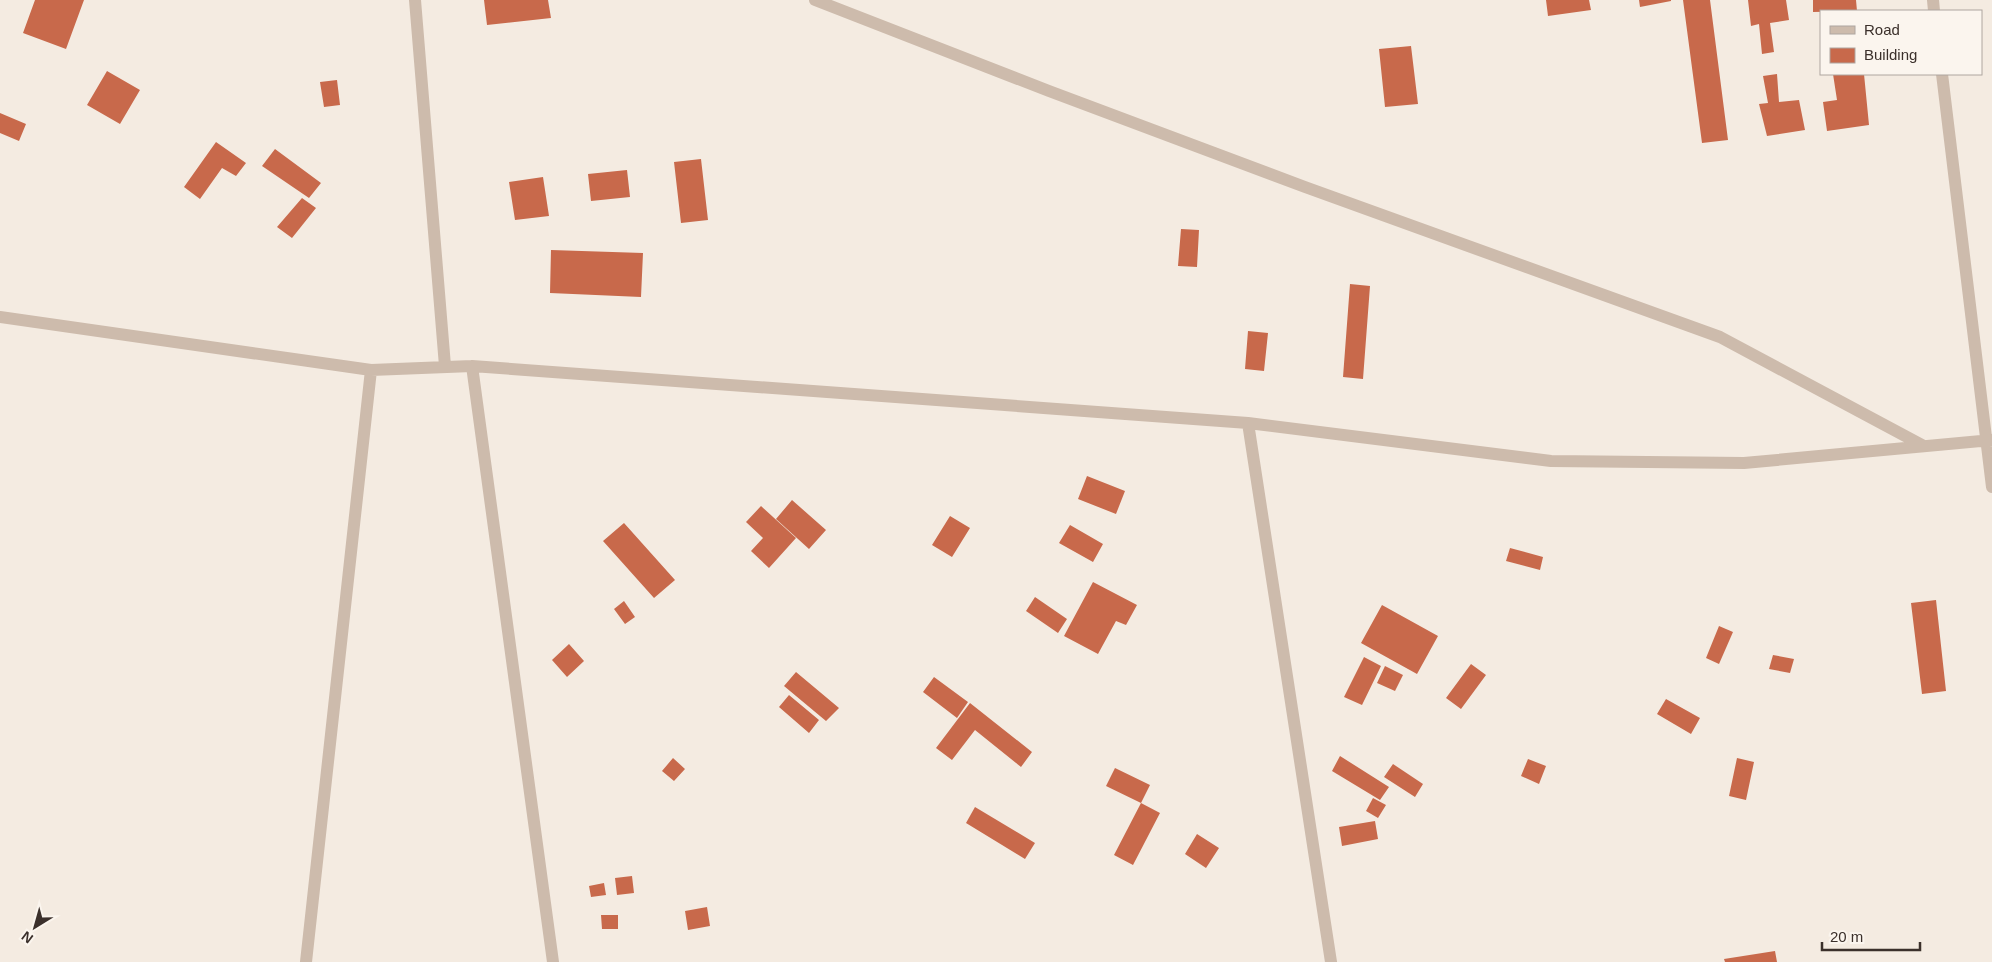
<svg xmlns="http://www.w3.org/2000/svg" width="1992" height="962" font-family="Arial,sans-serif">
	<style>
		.building { fill: #c8694b }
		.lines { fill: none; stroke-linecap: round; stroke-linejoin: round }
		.minor { stroke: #cdbbac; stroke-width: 12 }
	</style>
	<rect width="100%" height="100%" fill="#f4ebe1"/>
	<!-- building -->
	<path class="building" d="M35 0H84L66 49 23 33Z
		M484 0H548L551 18 487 25Z
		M1546 0H1589L1591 10 1548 16Z
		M1639 0H1671V1L1640 7Z
		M1683 0H1710L1728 140 1702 143Z
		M1748 0H1786L1789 20 1770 23 1774 52 1762 54 1759 24 1751 26Z
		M1813 0H1856L1857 11 1813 12Z
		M1411 46 1418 104 1385 107 1379 49Z
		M107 71 140 90 120 124 87 105Z
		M1777 74 1779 102 1799 100 1805 130 1767 136 1759 104 1768 103 1763 76Z
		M1833 74H1864L1869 125 1827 131 1823 102 1837 100Z
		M337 80 340 105 324 107 320 82Z
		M0 113 26 124 19 141 0 133Z
		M216 142 246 163 236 176 222 168 200 199 184 187Z
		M275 149 321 183 309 198 262 166Z
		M701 159 708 220 681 223 674 162Z
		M627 170 630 197 591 201 588 174Z
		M543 177 549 216 515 220 509 182Z
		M302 198 316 208 292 238 277 227Z
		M1181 229 1199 230 1197 267 1178 266Z
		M551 250 643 253 641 297 550 293Z
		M1350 284 1370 286 1363 379 1343 377Z
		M1248 331 1268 333 1264 371 1245 369Z
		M1087 476 1125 491 1116 514 1078 499Z
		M792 500 826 530 809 549 776 519Z
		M761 506 796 538 769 568 751 551 763 538 746 522Z
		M950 516 970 528 952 557 932 545Z
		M624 523 675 580 654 598 603 541Z
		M1070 525 1103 544 1093 562 1059 543Z
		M1510 548 1543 557 1540 570 1506 561Z
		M1093 582 1137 605 1126 625 1116 621 1098 654 1064 636Z
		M1035 597 1067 619 1058 633 1026 611Z
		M1936 600 1946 691 1922 694 1911 603Z
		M624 601 635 617 625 624 614 609Z
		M1382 605 1438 636 1417 674 1361 643Z
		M1719 626 1733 632 1719 664 1706 658Z
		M569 644 584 661 567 677 552 660Z
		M1773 655 1794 659 1790 673 1769 669Z
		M1364 657 1381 666 1362 705 1344 697Z
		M1471 664 1486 675 1461 709 1446 698Z
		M1385 666 1403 675 1395 691 1377 683Z
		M796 672 839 708 826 721 784 686Z
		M934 677 968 702 957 718 923 692Z
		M789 695 819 720 809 733 779 707Z
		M1666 699 1700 718 1691 734 1657 714Z
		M970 703 1032 752 1021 767 975 730 952 760 936 748Z
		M1340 756 1389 787 1380 800 1332 771Z
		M673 758 685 769 674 781 662 771Z
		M1737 758 1754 762 1746 800 1729 796Z
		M1528 759 1546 766 1539 784 1521 776Z
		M1393 764 1423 784 1415 797 1384 777Z
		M1115 768 1150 785 1141 803 1106 786Z
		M1373 798 1386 805 1378 818 1366 811Z
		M1141 803 1160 813 1133 865 1114 855Z
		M975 807 1035 843 1025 859 966 823Z
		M1375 821 1378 839 1342 846 1339 827Z
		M1197 834 1219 848 1206 868 1185 854Z
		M632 876 634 893 617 895 615 878Z
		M604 883 606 895 591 897 589 886Z
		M707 907 710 926 688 930 685 911Z
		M601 915H618V929H602Z
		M1775 951 1777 962H1725L1724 959Z"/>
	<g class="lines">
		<!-- minor -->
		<path class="minor" d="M415 0 445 366
			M815 0 1049 91 1305 187 1720 337 1922 445
			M1933 0 1934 11
			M1942 74 1992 487
			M0 317 371 370 472 366 1248 423 1551 461 1744 463 1992 440
			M472 366 553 962
			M1248 423 1331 962
			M306 962 371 370"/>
	</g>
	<!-- legend -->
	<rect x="1820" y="10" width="162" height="65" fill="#fbf5ee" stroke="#aea6a0"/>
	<rect x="1830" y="26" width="25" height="8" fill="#cdbbac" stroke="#aea6a0"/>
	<text x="1864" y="35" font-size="15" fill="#3b302b">Road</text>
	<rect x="1830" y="48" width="25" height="15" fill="#c8694b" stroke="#aea6a0"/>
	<text x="1864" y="60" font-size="15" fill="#3b302b">Building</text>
	<!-- north arrow -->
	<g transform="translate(35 927) rotate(217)" stroke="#fbf5ee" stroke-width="4" paint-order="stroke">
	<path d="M0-4L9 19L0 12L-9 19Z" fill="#3b302b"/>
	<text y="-8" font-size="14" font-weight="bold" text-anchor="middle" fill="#3b302b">N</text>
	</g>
	<!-- scale -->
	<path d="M1822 942v8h98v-8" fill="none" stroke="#3b302b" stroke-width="2.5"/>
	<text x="1830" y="942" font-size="15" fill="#3b302b" stroke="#fbf5ee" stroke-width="4" paint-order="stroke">20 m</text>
</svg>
